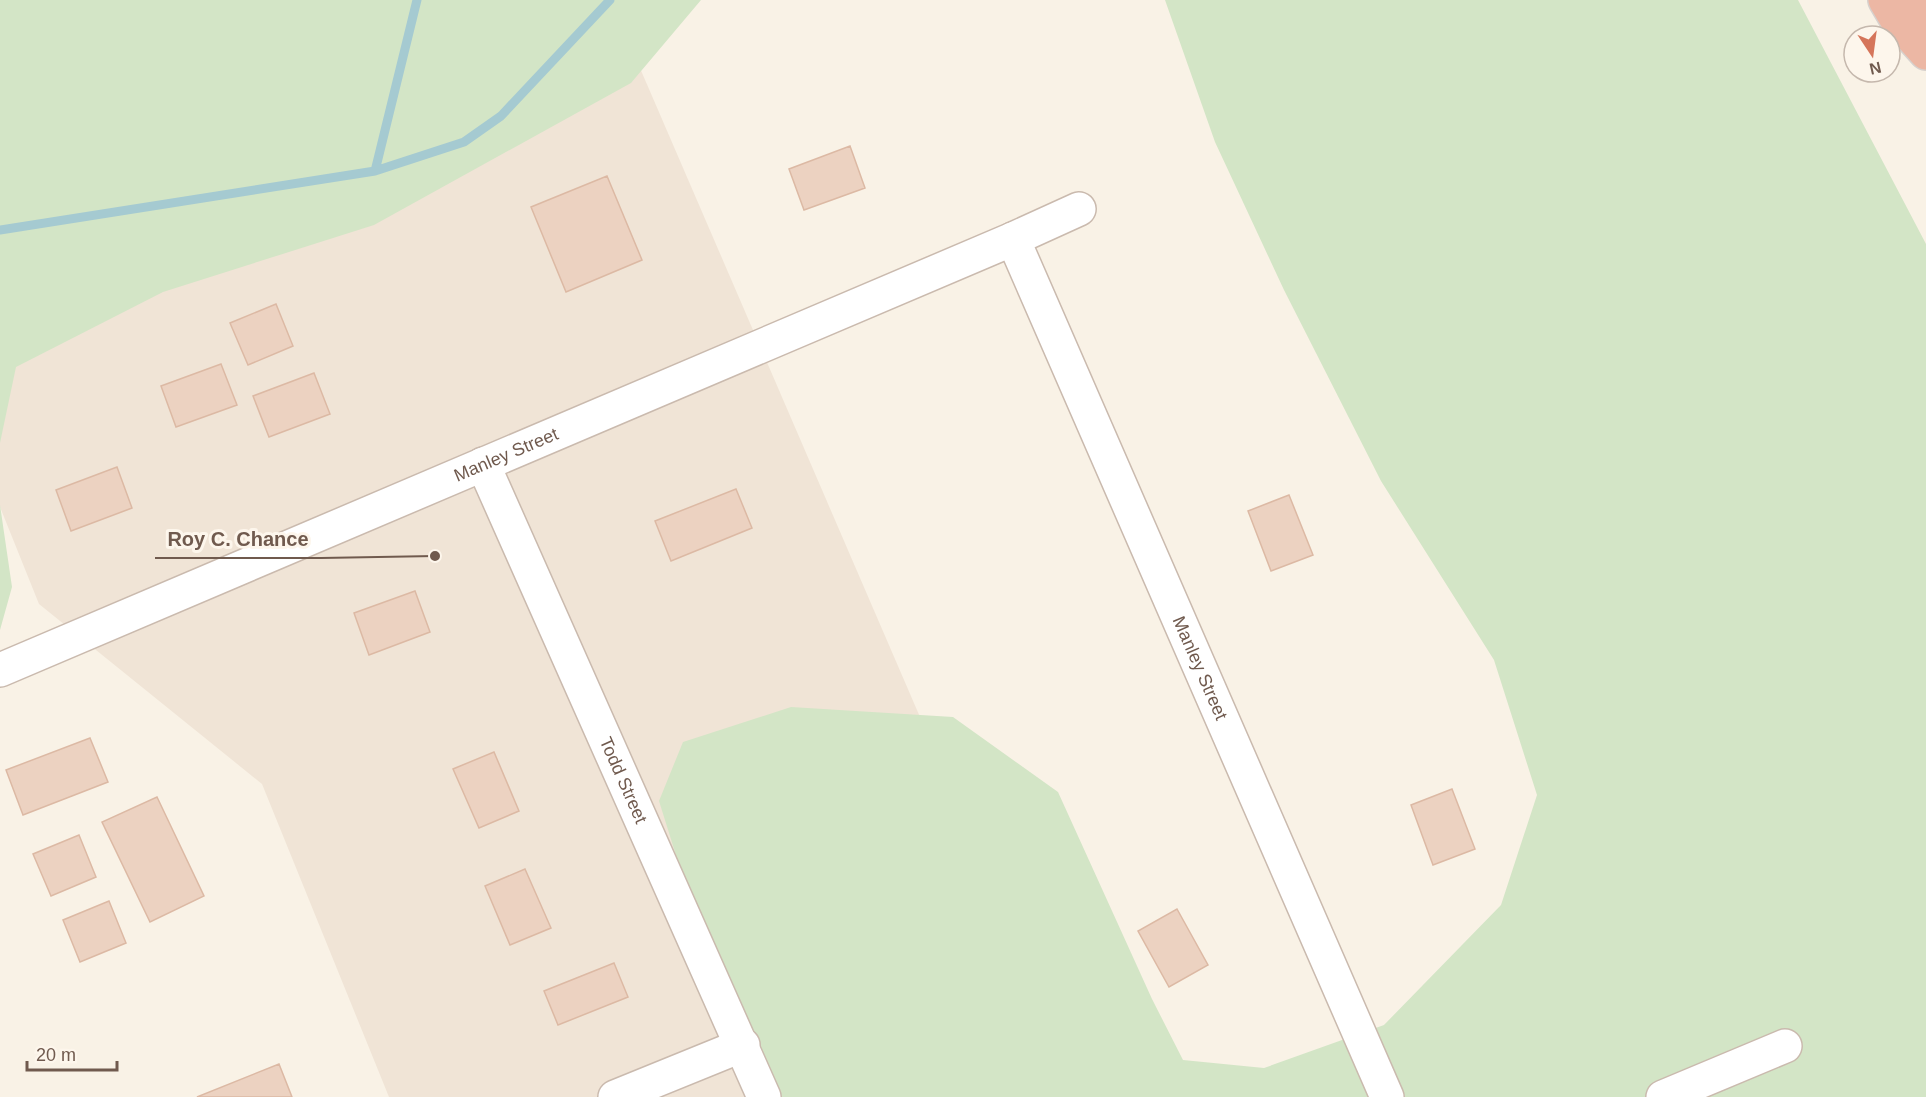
<svg xmlns="http://www.w3.org/2000/svg" width="1926" height="1097" font-family="Arial,sans-serif">
	<style>
		.residential { fill: #f0e4d6 }
		.green { fill: #d3e5c6 }
		.lines { fill: none; stroke-linecap: round; stroke-linejoin: round }
		.stream { stroke: #a5cad1; stroke-width: 9 }
		.building { fill: #ecd2c1; stroke: #dcb9a4; stroke-width: 1.5 }
		.minor-casing { stroke: #cabaae; stroke-width: 36 }
		.highway-casing { stroke: #d7d1cd; stroke-width: 36 }
		.minor { stroke: #fff; stroke-width: 33 }
		.highway { stroke: #ecb7a4; stroke-width: 33 }
		.labels { text-anchor: middle; dominant-baseline: central; stroke-width: 6; stroke-linejoin: round; paint-order: stroke }
		.street-label { font-size: 18px; fill: #705a4e; stroke: #fdf6ec }
		.leader { fill: none; stroke: #705a4e; stroke-width: 2 }
		.callout-dot { fill: #705a4e; stroke: #fdf6ec; stroke-width: 2 }
		.callout-label { font-size: 20px; text-anchor: middle; font-weight: bold; fill: #705a4e; stroke: #fdf6ec; stroke-width: 6; stroke-linejoin: round; paint-order: stroke }
	</style>
	<rect width="100%" height="100%" fill="#f9f2e6"/>
	<!-- residential -->
	<path class="residential" d="M630 45 1084 1097H389L262 784 39 604 0 507V266Z"/>
	<!-- green -->
	<path class="green" d="M0 0H701L631 83 374 225 163 292 16 367 0 443Z
		M1165 0H1798L1926 244V1097H775L696 919 659 801 683 742 791 707 953 717 1058 792 1152 999 1183 1060 1264 1068 1384 1025 1501 905 1537 795 1494 660 1381 481 1284 290 1215 142Z
		M0 505 12 587 0 630Z"/>
	<g class="lines">
		<!-- stream -->
		<path class="stream" d="M375 171 417 0
			M0 230 375 171 464 142 501 116 610 0"/>
	</g>
	<!-- building -->
	<path class="building" d="M850 146 865 188 804 210 789 169Z
		M607 176 642 260 566 292 531 207Z
		M276 304 293 346 248 365 230 323Z
		M221 364 237 405 176 427 161 386Z
		M314 373 330 414 269 437 253 396Z
		M117 467 132 508 71 531 56 490Z
		M736 489 752 528 671 561 655 521Z
		M1289 495 1313 555 1271 571 1248 511Z
		M415 591 430 632 369 655 354 613Z
		M90 738 108 782 23 815 6 770Z
		M494 752 519 811 479 828 453 769Z
		M1452 789 1475 849 1433 865 1411 805Z
		M157 797 204 896 150 922 102 822Z
		M79 835 96 877 51 896 33 854Z
		M525 869 551 928 510 945 485 886Z
		M109 901 126 943 80 962 63 920Z
		M1177 909 1208 965 1169 987 1138 931Z
		M614 963 628 997 558 1025 544 991Z
		M279 1064 292 1097H197Z"/>
	<g class="lines">
		<defs>
			<g id="minor">
				<path id="s1" d="M1013 239 1387 1097"/>
				<path id="s2" d="M483 464 764 1097"/>
				<path id="s3" d="M0 670 1013 239 1079 209"/>
				<path d="M615 1097 743 1045"/>
				<path d="M1663 1097 1785 1046"/>
			</g>
			<path id="highway" d="M1885 0 1898 22 1926 53
				M1913 0 1926 26"/>
		</defs>
		<!-- minor casing -->
		<use href="#minor" class="minor-casing"/>
		<!-- highway casing -->
		<use href="#highway" class="highway-casing"/>
		<!-- minor -->
		<use href="#minor" class="minor"/>
		<!-- highway -->
		<use href="#highway" class="highway"/>
	</g>
	<g class="labels">
		<!-- street labels -->
		<g class="street-label">
			<text stroke="none"><textPath href="#s3" startOffset="550">Manley Street</textPath></text>
			<text stroke="none"><textPath href="#s1" startOffset="468">Manley Street</textPath></text>
			<text stroke="none"><textPath href="#s2" startOffset="346">Todd Street</textPath></text>
		</g>
	</g>
	<!-- callouts -->
	<path class="leader" d="M435 556L321 558H155"/>
	<circle class="callout-dot" cx="435" cy="556" r="6"/>
	<g class="callout-label">
		<text x="238" y="546">Roy C. Chance</text>
	</g>
	<!-- north arrow -->
	<g transform="translate(1872 54) rotate(167)"><circle r="28" fill="#fdf6ec" stroke="#c5b8ad" stroke-width="1.5"/>
	<path d="M0-4.5L10 22L0 15L-10 22Z" fill="#d5755a"/>
	<text y="-9" font-size="16" font-weight="bold" text-anchor="middle" fill="#705a4e">N</text>
	</g>
	<!-- scale -->
	<path d="M27 1061v9h90v-9" fill="none" stroke="#705a4e" stroke-width="3"/>
	<text x="36" y="1061" font-size="18" fill="#705a4e" stroke="#fdf6ec" stroke-width="4.5" paint-order="stroke">20 m</text>
</svg>
